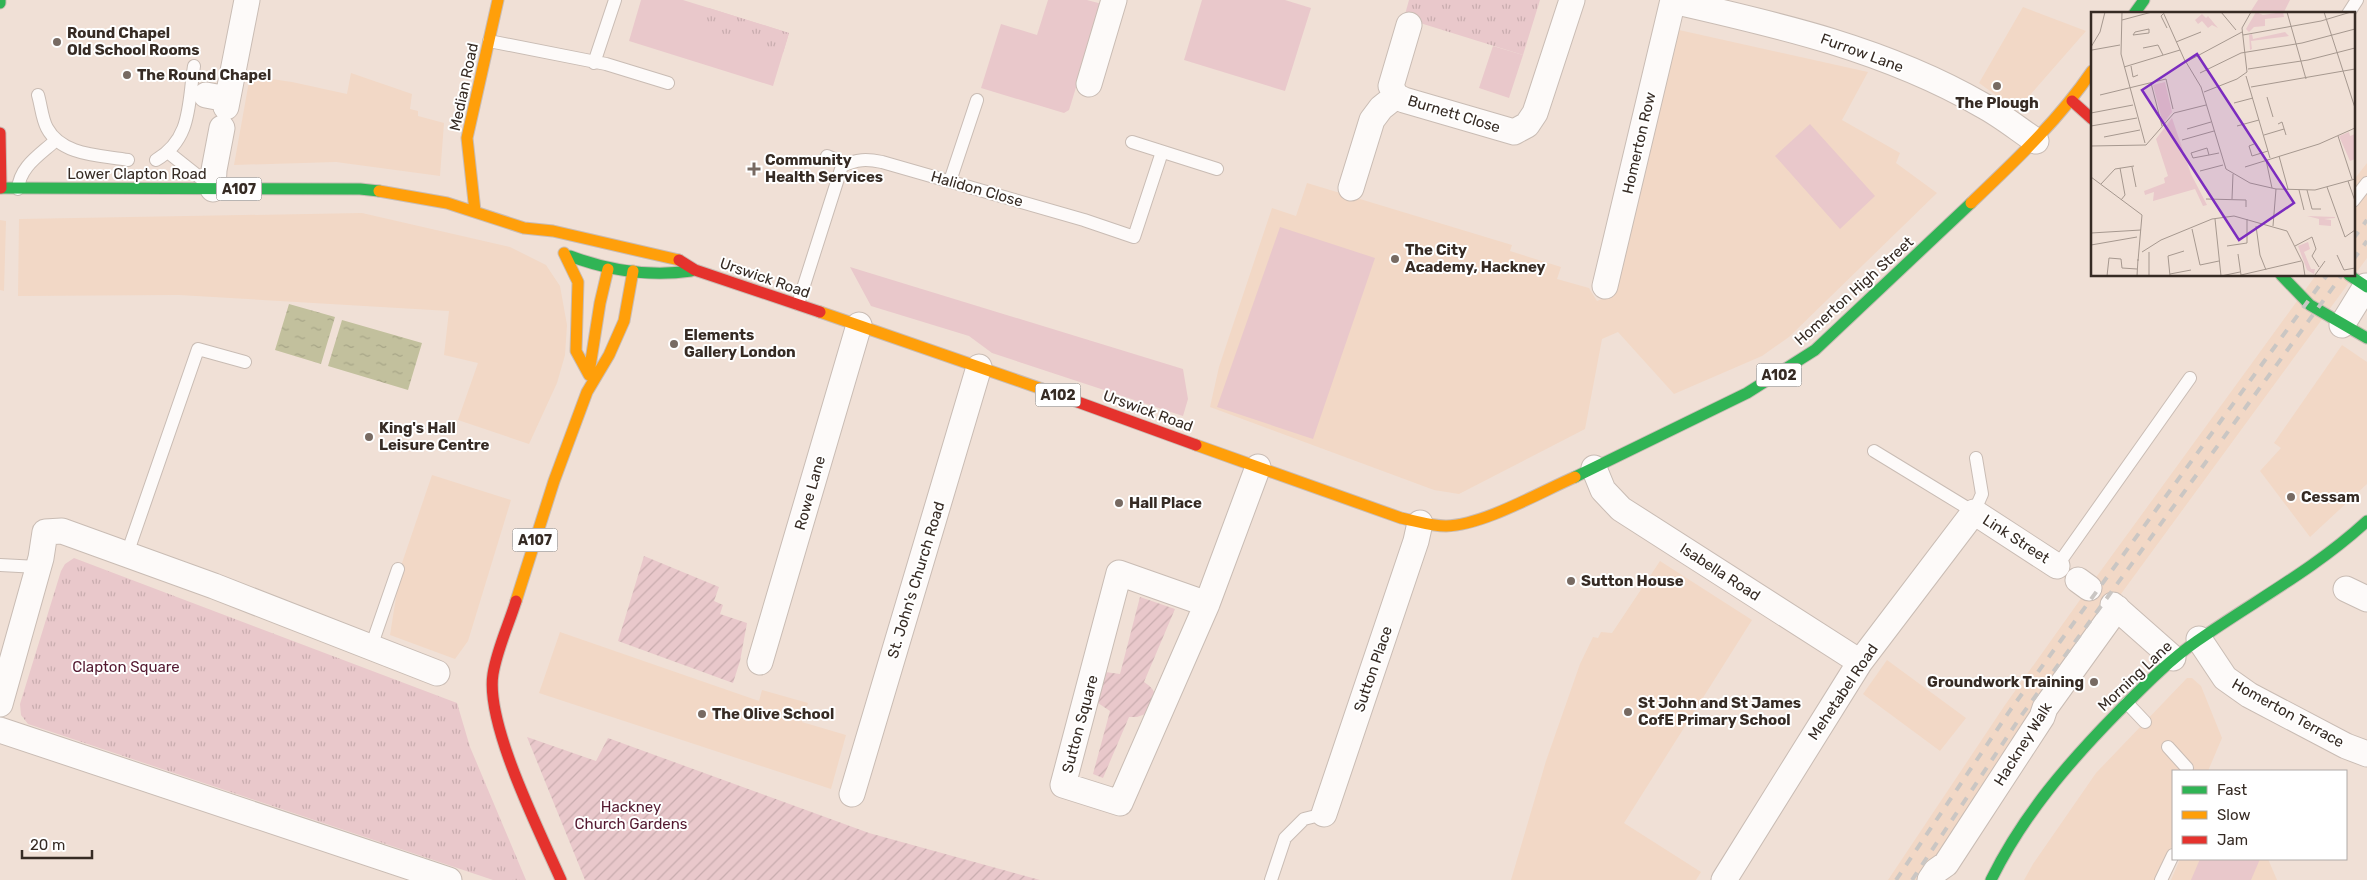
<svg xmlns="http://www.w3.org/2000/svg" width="2367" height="880" font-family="Rubik,sans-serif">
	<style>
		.built { fill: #f2d8c6 }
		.grass { fill: #e9c8cb }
		.park { fill: url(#park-tufts) }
		.garden { fill: url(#garden-furrows) }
		.water { fill: url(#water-ripples) }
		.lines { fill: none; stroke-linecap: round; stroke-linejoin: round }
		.lane-casing { stroke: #c9bcb4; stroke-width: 14 }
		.street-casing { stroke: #c9bcb4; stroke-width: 27 }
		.fast-casing { stroke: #c9bcb4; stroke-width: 13 }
		.slow-casing { stroke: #c9bcb4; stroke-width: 13 }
		.jam-casing { stroke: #c9bcb4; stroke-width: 13 }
		.lane { stroke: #fdfaf9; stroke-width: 12 }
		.street { stroke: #fdfaf9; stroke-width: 25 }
		.fast { stroke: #30b455; stroke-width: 11 }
		.slow { stroke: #ff9f0a; stroke-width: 11 }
		.jam { stroke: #e5322d; stroke-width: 11 }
		.rail { stroke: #cac6c3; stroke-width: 4; stroke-dasharray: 9 9; stroke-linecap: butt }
		.poi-dot { fill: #776a62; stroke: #fff; stroke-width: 2 }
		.labels { text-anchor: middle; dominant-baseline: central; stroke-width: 4; stroke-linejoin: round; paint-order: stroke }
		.shield { fill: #fff; stroke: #726b66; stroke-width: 1 }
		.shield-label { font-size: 14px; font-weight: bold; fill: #362b24 }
		.poi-label { font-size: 15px; font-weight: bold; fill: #362b24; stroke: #fff; text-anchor: start }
		.street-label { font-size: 15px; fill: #362b24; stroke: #fff }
		.park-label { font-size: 15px; fill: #541930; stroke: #fff }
		.inset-road { fill: none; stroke: #a6988f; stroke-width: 1 }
		.view { fill: #7b2cbf; fill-opacity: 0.15; stroke: #7b2cbf; stroke-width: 2.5 }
		.inset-edge { fill: none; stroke: #362b24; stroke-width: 2.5 }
	</style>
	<defs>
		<pattern id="park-tufts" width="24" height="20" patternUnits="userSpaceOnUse" patternTransform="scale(1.25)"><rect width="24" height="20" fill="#e9c8cb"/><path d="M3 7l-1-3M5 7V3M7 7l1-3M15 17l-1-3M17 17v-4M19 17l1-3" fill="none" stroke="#c8acae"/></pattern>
		<pattern id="garden-furrows" width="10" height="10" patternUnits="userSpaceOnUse" patternTransform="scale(1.25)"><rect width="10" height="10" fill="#e9c8cb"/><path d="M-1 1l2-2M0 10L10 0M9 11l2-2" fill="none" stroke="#c8acae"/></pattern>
		<pattern id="water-ripples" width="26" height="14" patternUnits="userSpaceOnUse" patternTransform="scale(1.25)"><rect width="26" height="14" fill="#c2c09d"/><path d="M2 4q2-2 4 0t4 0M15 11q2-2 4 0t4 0" fill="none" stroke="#a7a587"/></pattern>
	</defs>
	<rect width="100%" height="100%" fill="#f0e0d6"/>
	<!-- built -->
	<path class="built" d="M2023 7 2086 31 2017 110 1979 83Z
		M1679 30 1868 72 1842 120 1900 153 1896 163 1937 193 1789 337 1762 356 1674 394 1618 332 1602 339 1585 429 1459 494 1434 490 1210 407 1219 367 1272 208 1296 216 1307 183 1512 245 1510 251 1561 267 1557 279 1589 288 1597 301 1616 293Z
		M351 73 412 94 410 109 418 111V116L444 123 440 176 336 162 234 165 250 76 292 82 347 94Z
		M2367 163V258L2118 598 1923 880H1888L2005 705 2097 576 2316 275H2353V181Z
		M362 213 510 247 546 265 560 286 567 325 565 355 557 383 529 444 458 420 478 363 444 355 449 311 179 295 18 296 19 219Z
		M0 220 6 221 4 291 0 290Z
		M2342 345 2367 362V484L2310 537 2260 471 2281 448 2274 443Z
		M432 475 511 500 468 641 455 659 390 635 401 566Z
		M1660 561 1752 620 1624 823 1701 872 1696 880H1511L1546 761 1580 664 1593 637 1598 638 1601 632 1612 633Z
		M560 632 759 701 762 690 808 703 802 722 846 735 831 789 539 693Z
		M1887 660 1966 718 1940 751 1863 694Z
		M2187 678H2192L2201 686 2222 738 2208 771H2173V844L2156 880H2024L2033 864 2096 773Z
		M2180 859H2268L2277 880H2171Z"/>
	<!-- grass -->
	<path class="grass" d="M641 0H683L789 33 773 86 629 41Z
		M1048 0H1087L1102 4 1069 110 1064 113 981 88 1001 24 1037 35Z
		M1202 0H1285L1311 8 1285 91 1184 60Z
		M2258 0H2290L2283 14H2249Z
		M1493 46 1523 55 1509 98 1479 88Z
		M1810 124 1875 196 1840 229 1775 156Z
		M1280 227 1375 258 1313 439 1217 407Z
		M850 267 1183 369 1188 399 1183 416 992 353 969 336 871 306Z
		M2200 859H2260L2251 880H2191Z"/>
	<!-- park -->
	<path class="park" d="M1409 0H1540L1523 55 1404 18Z
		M709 8 789 33 783 53 703 28Z
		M74 558 457 703 470 747 526 880H493L28 724 21 715 20 704 61 571 65 564Z"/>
	<!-- garden -->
	<path class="garden" d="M644 556 719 587 714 601 723 605 720 614 747 623 740 661 733 683 618 641Z
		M1140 597 1175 609 1144 682C1158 691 1157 698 1151 712L1137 717H1129L1103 778 1093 774 1110 711 1095 701 1105 672 1120 674Z
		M527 737 596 761 608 738 869 833 1040 880H585Z"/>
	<!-- water -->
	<path class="water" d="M289 304 335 317 321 364 275 350Z
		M342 320 422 343 408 390 328 366Z"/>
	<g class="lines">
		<defs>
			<path id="lane" d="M2348 14 2357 0
				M489 41 606 64 668 83
				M594 63 615 0
				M38 95C41 105 42 119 47 128 62 156 100 155 128 160
				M1132 142 1217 169
				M169 153 208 184
				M827 156 839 161 842 166
				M156 160C192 139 188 104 194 66
				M950 181 977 100
				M18 189C20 166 40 155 56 140
				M2353 201 2367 183
				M798 304 842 166C857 159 867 159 882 162L1084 220 1134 237 1162 152
				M1874 451 1974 512 1982 494 1976 458
				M127 554 198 349 245 362
				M0 565 38 567
				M2057 566 2190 378
				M371 647 398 569
				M2127 703 2145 722
				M2168 747 2187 768
				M1271 880 1285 838 1304 819 1324 814
				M2161 880 2173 855"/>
			<path id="street" d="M1673 1C1779 25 1887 50 1982 105 2001 115 2018 129 2036 141
				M1409 25 1391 86 1396 96 1404 100 1514 132 1527 125 1535 113 1572 0
				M1089 84 1114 0
				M206 95 227 99
				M226 107 247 0
				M1351 188 1372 120 1381 108 1396 96
				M213 189 214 170 222 128
				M1605 286 1673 0
				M2342 325 2366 286
				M1594 468 1603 490 1621 509 1860 662
				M2078 580 2089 588
				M2346 589 2367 599
				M1207 604 1119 573 1063 785 1120 803 1207 604 1258 467
				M2113 605 2173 658
				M2199 639 2225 678 2249 695 2346 746 2367 754
				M760 662 859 325
				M0 704 41 558 45 532 62 531 214 586 437 673
				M0 730 449 880
				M852 794 979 367
				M1324 814 1416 541 1420 523
				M1724 880 1860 662 1974 512 2057 566
				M1930 880 1936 871 1946 864 2042 717 2045 708 2117 608"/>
			<path id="fast" d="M0 0V3
				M2134 14 2144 0
				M1 188 360 189 379 191
				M570 256C610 271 649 277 691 271
				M2281 275 2310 305 2367 338
				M2349 275 2367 287
				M1575 477 1747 393 1815 350 1971 203
				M1991 880C2023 815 2068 763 2118 712 2143 687 2168 661 2197 641 2254 601 2315 569 2367 521"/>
			<path id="slow" d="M379 191 447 203 524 228 553 231 679 260
				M1971 203C2015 161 2058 121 2092 71
				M475 211 467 138 498 0
				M564 253 578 282 576 351 589 375
				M820 312 1042 389
				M589 373 600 303 608 269
				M1196 445 1401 518C1416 521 1431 526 1446 526 1484 525 1540 492 1575 477
				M516 601 554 481 587 392 609 355 624 321 633 271"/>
			<path id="jam" d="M2072 101 2092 119
				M0 133 1 188
				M679 260 695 270 820 312
				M1042 389 1196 445
				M516 601C509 624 497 649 493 674 485 724 540 832 561 880"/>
		</defs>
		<!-- lane casing -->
		<use href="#lane" class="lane-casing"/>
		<!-- street casing -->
		<use href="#street" class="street-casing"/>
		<!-- fast casing -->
		<use href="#fast" class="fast-casing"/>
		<!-- slow casing -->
		<use href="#slow" class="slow-casing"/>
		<!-- jam casing -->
		<use href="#jam" class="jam-casing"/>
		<!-- lane -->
		<use href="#lane" class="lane"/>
		<!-- street -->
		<use href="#street" class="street"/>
		<!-- fast -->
		<use href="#fast" class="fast"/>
		<!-- slow -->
		<use href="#slow" class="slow"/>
		<!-- jam -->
		<use href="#jam" class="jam"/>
		<!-- rail -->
		<path class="rail" d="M2353 239 2367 220
			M2353 260 2367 241
			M1896 880 2011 709 2327 275
			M1912 880 2021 716 2342 275"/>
	</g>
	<!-- markers -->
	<g class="poi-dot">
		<circle cx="57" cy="42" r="5"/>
		<circle cx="127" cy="75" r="5"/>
		<circle cx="1997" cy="86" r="5"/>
		<path d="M751.5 161.5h5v5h5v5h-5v5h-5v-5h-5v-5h5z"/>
		<circle cx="1395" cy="259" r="5"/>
		<circle cx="674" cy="344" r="5"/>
		<circle cx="369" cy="437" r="5"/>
		<circle cx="2291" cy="497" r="5"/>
		<circle cx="1119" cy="503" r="5"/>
		<circle cx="1571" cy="581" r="5"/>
		<circle cx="2094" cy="682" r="5"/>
		<circle cx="1628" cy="712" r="5"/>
		<circle cx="702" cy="714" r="5"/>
	</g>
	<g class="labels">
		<!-- shield labels -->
		<g class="shield">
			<rect x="216.5" y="177.5" width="45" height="23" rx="4"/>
			<rect x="1756.5" y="363.5" width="45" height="23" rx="4"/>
			<rect x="1035.5" y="383.5" width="45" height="23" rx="4"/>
			<rect x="512.5" y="528.5" width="45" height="23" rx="4"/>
		</g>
		<g class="shield-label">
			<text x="239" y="189">A107</text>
			<text x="1779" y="375">A102</text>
			<text x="1058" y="395">A102</text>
			<text x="535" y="540">A107</text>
		</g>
		<!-- poi labels -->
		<g class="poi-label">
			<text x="67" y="33">Round Chapel<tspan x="67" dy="17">Old School Rooms</tspan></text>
			<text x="137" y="75">The Round Chapel</text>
			<text x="1997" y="103" text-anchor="middle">The Plough</text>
			<text x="765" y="160">Community<tspan x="765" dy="17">Health Services</tspan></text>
			<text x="1405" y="250">The City<tspan x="1405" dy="17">Academy, Hackney</tspan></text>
			<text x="684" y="335">Elements<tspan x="684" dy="17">Gallery London</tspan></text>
			<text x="379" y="428">King's Hall<tspan x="379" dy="17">Leisure Centre</tspan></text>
			<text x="2301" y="497">Cessam</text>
			<text x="1129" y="503">Hall Place</text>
			<text x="1581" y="581">Sutton House</text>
			<text x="2084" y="682" text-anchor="end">Groundwork Training</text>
			<text x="1638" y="703">St John and St James<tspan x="1638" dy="17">CofE Primary School</tspan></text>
			<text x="712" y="714">The Olive School</text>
		</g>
		<!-- street labels -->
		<g class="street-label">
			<text transform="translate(1862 53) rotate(20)">Furrow Lane</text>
			<text transform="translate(464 87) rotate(-78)">Median Road</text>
			<text transform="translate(1454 114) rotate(17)">Burnett Close</text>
			<text transform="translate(1639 143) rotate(-77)">Homerton Row</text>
			<text x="137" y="174">Lower Clapton Road</text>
			<text transform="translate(977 189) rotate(16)">Halidon Close</text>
			<text transform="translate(765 278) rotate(19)">Urswick Road</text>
			<text transform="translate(1854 291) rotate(-42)">Homerton High Street</text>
			<text transform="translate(1148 411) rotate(20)">Urswick Road</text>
			<text transform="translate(810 493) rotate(-74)">Rowe Lane</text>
			<text transform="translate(2016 539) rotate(33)">Link Street</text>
			<text transform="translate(1720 572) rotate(33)">Isabella Road</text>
			<text transform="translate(916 580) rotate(-73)">St. John's Church Road</text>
			<text transform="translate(1373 669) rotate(-71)">Sutton Place</text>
			<text transform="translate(2135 676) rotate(-43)">Morning Lane</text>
			<text transform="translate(1843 692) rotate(-56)">Mehetabel Road</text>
			<text transform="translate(2288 713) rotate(29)">Homerton Terrace</text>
			<text transform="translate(1080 724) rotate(-75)">Sutton Square</text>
			<text transform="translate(2023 744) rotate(-58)">Hackney Walk</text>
		</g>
		<!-- park labels -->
		<g class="park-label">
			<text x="126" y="667">Clapton Square</text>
			<text x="631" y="807">Hackney<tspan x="631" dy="17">Church Gardens</tspan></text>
		</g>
	</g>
	<!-- overview -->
	<g transform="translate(2091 12)">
		<rect width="264" height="264" fill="#f0e0d6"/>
		<path d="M111 2 115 6 117 4 127 16 121 13 117 16 111 9 107 12 104 8ZM216 204 244 205V206L233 207 240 208V214L228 213V207ZM217 230 219 237 213 240 220 257H224L223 262 216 258 207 234Z" fill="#e9c8cb"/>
		<path d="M74 70 81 100 72 112 62 73ZM258 120 259 124 264 122V147L259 149 248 124Z" fill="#e9c8cb"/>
		<path d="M165 0 172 3 192 0 193 5 174 7V14L163 15 158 20 155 17ZM194 20 198 24 160 29 161 37 159 38 158 23 161 22 162 27ZM81 106 100 162 116 193 112 194 104 177 62 189 63 180 54 183 53 179 74 171 73 166 77 164 65 127Z" fill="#e9c8cb"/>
		<path class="inset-road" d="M31 0 30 42 54 131M72 0 94 49M130 0 145 18M196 0 215 67M233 0 264 96M72 2 70 4 76 16M31 8 61 0M58 17V21L42 23 44 20ZM152 23 230 9 260 0M85 30 110 20M0 35 9 20 14 0M52 36 67 33 72 43M1 38 29 33M95 50 151 20M95 50 110 75 135 157 159 171 185 177 224 178 264 167M40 54 42 65 47 63M33 55 89 38M157 57 217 48 264 36M109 61 150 41 211 31 264 17M155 64 179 146M60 71 71 114M160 75 264 57M113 80 146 67 156 60 151 16 160 0M9 83 75 67 82 97M176 85 182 105M143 91 162 86M0 101 42 93M187 112 191 110 195 123M0 114 46 106M146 114 168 108M96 117 120 110M173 123 193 117M247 124 261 167M13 125 49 118M91 128 123 119M163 132 158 134 161 144 177 139M0 134 55 133 83 101 115 93M118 143 116 136 100 141 102 146 118 143 128 141M188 144 197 177M175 148 181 176M41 155 45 175M154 155 228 132 264 116M29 156 34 183 30 188M109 159 132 153M0 165 51 203 47 249M257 169 264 189M10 172 24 157 43 154M236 175 254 225 264 218M208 178 213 198M216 178 221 197H230M115 187 155 188V195M141 187 142 162M124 207 130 264M165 214 169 243 175 258M182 214 185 177M101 217 109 253 128 249M0 221 50 218M0 233 46 225M136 234 156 231V207M204 234 221 225 225 237 221 244 228 255M51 240 70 228 121 207 143 204 196 219 212 251 214 264M147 242 150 263M246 243 253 258 264 256M79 262 100 258M150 263 210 249M224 263 234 249M16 264 18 246 30 247 31 256 46 257M46 264 47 247M58 264V240M79 264 77 244 93 239M130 264 149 260"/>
		<path class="view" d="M106 42 203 191 148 228 51 78Z"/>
		<rect width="264" height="264" class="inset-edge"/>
	</g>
	<!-- legend -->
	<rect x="2172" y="770" width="175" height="90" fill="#ffffff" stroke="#afaaa7"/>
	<rect x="2182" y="786" width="25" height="8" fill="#30b455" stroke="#afaaa7"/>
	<text x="2217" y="795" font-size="15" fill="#362b24">Fast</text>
	<rect x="2182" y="811" width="25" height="8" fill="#ff9f0a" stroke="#afaaa7"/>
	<text x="2217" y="820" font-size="15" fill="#362b24">Slow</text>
	<rect x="2182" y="836" width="25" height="8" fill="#e5322d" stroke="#afaaa7"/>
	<text x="2217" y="845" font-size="15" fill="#362b24">Jam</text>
	<!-- scale -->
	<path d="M22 850v8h70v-8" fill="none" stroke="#362b24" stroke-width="2.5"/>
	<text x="30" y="850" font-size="15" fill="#362b24" stroke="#ffffff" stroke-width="4" paint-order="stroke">20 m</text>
</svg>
